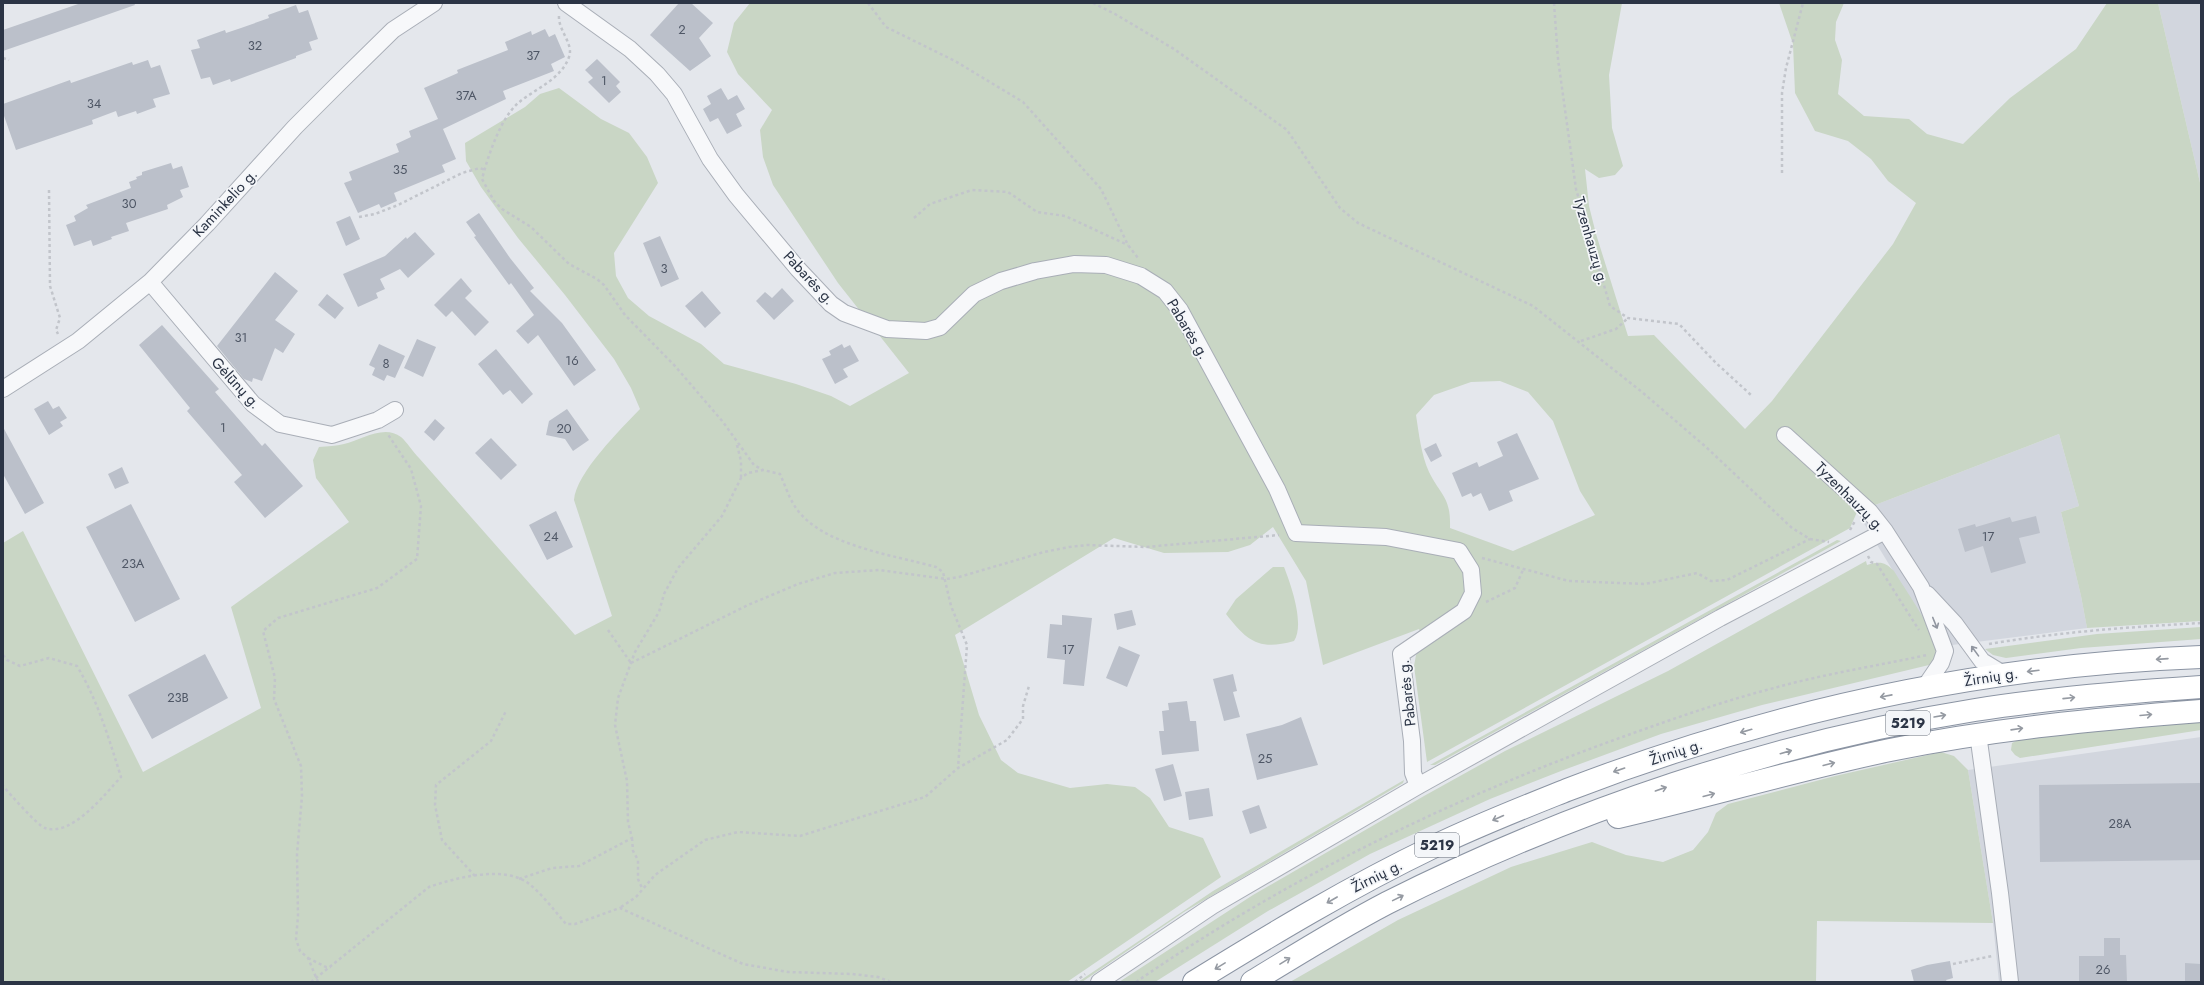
<svg xmlns="http://www.w3.org/2000/svg" width="2204" height="985" font-family="Jost,sans-serif">
	<style>
		.built { fill: #d2d6de }
		.green { fill: #c9d6c5; fill-rule: evenodd }
		.building { fill: #bbc0ca }
		.lines { fill: none; stroke-linecap: round; stroke-linejoin: round }
		.minor-casing { stroke: #a9aeb7; stroke-width: 18 }
		.trunk-casing { stroke: #8b94a3; stroke-width: 24 }
		.path { stroke: #c2c5cb; stroke-width: 2.5; stroke-dasharray: 3 3; stroke-linecap: butt }
		.minor { stroke: #f7f8fa; stroke-width: 16 }
		.trunk { stroke: #fff; stroke-width: 22 }
		.oneway { stroke: #9196a0 }
		.oneway2 { stroke: #959aa2 }
		.labels { text-anchor: middle; dominant-baseline: central; stroke-width: 3.5; stroke-linejoin: round; paint-order: stroke }
		.number-label { font-size: 13px; fill: #4f5766 }
		.shield { fill: #f4f6f9; stroke: #676e7b; stroke-width: 1 }
		.shield-label { font-size: 14px; font-weight: bold; fill: #2b3445 }
		.street-label { font-size: 15px; fill: #2b3445; stroke: #f4f6f9 }
	</style>
	<rect width="100%" height="100%" fill="#e4e7ec"/>
	<!-- built -->
	<path class="built" d="M2158 3H2201V187Z
		M2059 434 2079 506 2061 512 2081 596 2087 628 1936 647 1931 633 1857 512Z
		M2201 737V982H1999L1993 923 1968 770Z"/>
	<!-- green -->
	<path class="green" d="M750 3H1622L1609 75 1612 128 1623 166 1615 175 1599 178 1585 169 1589 206 1596 234 1628 336 1654 335 1745 429 1772 401 1893 244 1916 203 1888 181 1871 159 1848 141 1815 131 1795 93 1793 44 1779 3H1844L1836 22 1835 40 1842 60 1838 94 1864 116 1909 119 1927 134 1963 144 2010 98 2076 49 2107 3H2158L2201 187V621L2087 628 2081 596 2061 512 2079 506 2059 434 1857 512 1850 528 1427 762 1414 666 1416 655 1424 642 1419 629 1323 665 1306 581 1273 527 1250 545 1228 552 1164 553 1114 538 955 635 979 715 1001 760 1018 773 1070 788 1107 784 1135 787 1150 798 1169 827 1203 838 1221 877 1067 982H3V543L23 531 143 772 261 708 231 607 349 522 316 478 313 460 319 447C328 446 336 446 344 444 361 440 384 424 401 437 406 441 413 452 419 458L575 635 612 616 574 500C576 473 621 429 640 409L631 388 614 359 565 295 518 238 481 187 466 161 465 143 525 107 540 94 559 88 601 119 629 133 647 157 658 183 614 253 616 276 628 298 649 316 701 344 724 364 796 384 831 396 850 406 909 373 838 283 773 185 763 157 760 130 772 110 738 74 727 52 734 23ZM1500 381 1528 392 1553 421 1580 491 1595 515 1513 551 1450 528C1451 497 1441 496 1429 472 1421 454 1419 434 1416 415L1434 395 1471 382Z
		M1837 540 1841 541 1435 765H1430Z
		M1866 561 1867 565C1880 561 1885 562 1894 571 1904 588 1935 631 1936 648 1936 655 1934 660 1929 665L1762 705 1661 734 1561 771 1490 799 1370 854 1268 911 1155 982H1119L1253 895 1424 796 1505 751 1668 671Z
		M1273 567H1284C1291 585 1305 624 1294 641 1259 651 1247 641 1226 614L1236 599Z
		M2201 627V639L2081 648 2006 658 1993 655 1985 649 2097 634Z
		M2201 722V730L2020 758 2015 755 2011 750 2012 743 2018 740 2111 729Z
		M1941 752 1954 756 1968 770 1993 923 1817 921 1816 982H1290L1398 920 1511 867 1592 842 1626 855 1663 862 1693 850 1708 832 1716 813 1728 804 1835 776Z
		M1404 780 1403 783 1184 912 1082 982H1078L1213 891Z"/>
	<!-- building -->
	<path class="building" d="M81 3H134L135 5 3 51V30Z
		M679 3H691L713 23 699 38 711 56 690 71 650 35Z
		M296 5 299 13 308 10 318 39 309 42 312 50 296 56V58L231 82 230 79 213 85 210 77 201 79 191 50 200 48 197 40 225 30 226 33 241 28 269 18 268 15Z
		M545 29 549 37 555 34 565 57 551 64 554 71 503 91 506 99 443 129 456 159 442 165 445 172 394 193 397 201 381 208 379 204 358 213 344 183 352 180 349 172 399 152 396 144 411 137 409 131 438 119 424 88 458 73 457 70 508 50 505 42 531 31 532 35Z
		M597 59 620 82 616 86 621 92 609 103 588 82 593 78 585 70Z
		M148 60 151 68 160 65 170 94 153 99 156 107 137 114 136 111 118 117 116 111 92 120 93 124 16 150 3 113V104L70 80 71 83 132 62 133 65Z
		M721 88 728 100 737 95 745 109 736 114 742 126 727 134 718 118 710 122 703 109 711 104 707 96Z
		M171 163 173 169 182 166 189 187 180 190 183 197 167 205 168 209 126 223 129 231 111 237 112 239 93 246 91 240 74 246 66 225 76 221 74 216 88 208 86 205 131 188 129 182 137 179 136 177 142 175V172Z
		M479 213 510 258 534 288 530 291 562 323 596 370 574 386 538 335 528 344 516 331 534 315 511 283 509 285 474 237 476 236 466 222Z
		M350 216 360 239 346 246 336 222Z
		M415 232 435 254 408 278 400 269 380 279 385 289 376 293 378 298 358 307 343 274 385 256 406 237 407 239Z
		M660 236 679 279 661 287 643 243Z
		M275 272 298 291 275 320 295 334 283 353 275 348 262 381 253 378 252 382 244 379 217 346Z
		M461 278 472 291 465 298 489 322 475 336 452 311 446 317 434 305Z
		M782 288 794 301 774 320 756 301 765 292 772 298Z
		M702 291 721 313 705 328 685 306Z
		M327 294 344 308 335 319 318 305Z
		M162 325 219 389 215 392 262 446 265 443 303 486 265 518 234 482 242 475 187 411 190 408 139 345Z
		M417 339 436 347 423 377 404 368Z
		M379 344 405 356 395 378 387 375 384 381 372 375 375 368 369 365Z
		M842 344 844 348 850 345 859 361 843 369 848 377 835 384 822 359 831 355 829 351Z
		M496 349 533 394 522 404 510 390 503 395 478 364Z
		M48 401 53 409 59 406 67 418 60 422 63 426 49 435 34 409Z
		M567 409 589 440 573 451 565 439 546 435 549 421Z
		M435 419 445 428 434 441 424 432Z
		M3 427 44 503 25 514 3 474Z
		M1517 433 1539 479 1509 491 1513 501 1489 511 1481 493 1473 497 1471 493 1462 497 1452 473 1477 462 1479 467 1503 456 1497 442Z
		M491 438 517 465 501 480 475 453Z
		M1436 443 1442 456 1431 462 1424 449Z
		M122 467 129 483 115 489 108 474Z
		M131 504 180 599 135 622 86 527Z
		M556 511 573 547 547 560 529 525Z
		M2036 516 2040 533 2019 538 2026 563 1991 573 1983 546 1965 552 1958 529 1975 524 1976 527 2010 517 2012 522Z
		M1132 610 1136 625 1117 630 1114 614Z
		M1062 615 1092 618 1084 686 1063 684 1065 660 1047 658 1050 624 1062 625Z
		M1119 646 1140 655 1127 687 1106 678Z
		M205 654 228 698 152 739 128 695Z
		M1233 674 1237 691 1233 692 1240 717 1224 721 1213 679Z
		M1187 701 1190 721H1196L1199 751 1162 755 1159 731H1164L1162 711 1169 710 1168 703Z
		M1301 717 1318 765 1257 780 1246 734 1282 725Z
		M1173 764 1182 796 1164 801 1155 769Z
		M2201 783V860L2040 862 2039 785Z
		M1209 788 1213 816 1189 820 1185 792Z
		M1259 805 1267 828 1250 834 1242 811Z
		M2104 938H2120V955H2126L2127 982H2079V956H2104Z
		M1950 961 1953 978 1946 980 1947 982H1914L1911 970 1927 965Z
		M2185 963 2201 964V982H2185Z"/>
	<g class="lines">
		<defs>
			<path id="minor" d="M566 3 630 49 657 74 674 94 710 159 736 195 798 269 831 304 844 313 887 329 926 331 940 327 974 294 1001 281 1035 271 1074 264 1106 265 1141 276 1165 291 1180 310 1277 489 1296 533 1386 537 1459 551 1471 570 1473 593 1464 611 1401 654 1412 741 1413 773 1418 786
				M150 282 253 404 280 424 332 435 378 420 395 410
				M3 389 78 341 150 282 207 224 295 127 338 84 393 30 434 3
				M1785 435 1870 512 1885 531 1921 587 1945 651 1941 663 1924 688
				M1927 594 1955 624 1982 661 2005 675
				M1978 734 2000 893 2010 982
				M1099 982 1212 906 1418 786 1720 618 1885 531"/>
			<path id="trunk" d="M1618 817C1709 796 1799 769 1890 750 1993 729 2097 719 2201 711
				M1194 982C1272 934 1350 887 1433 847 1476 826 1522 808 1567 790 1769 712 1984 665 2201 657
				M1252 982C1296 955 1341 927 1387 903 1569 811 1774 742 1975 710 2050 698 2125 692 2201 687"/>
		</defs>
		<!-- minor casing -->
		<use href="#minor" class="minor-casing"/>
		<!-- trunk casing -->
		<use href="#trunk" class="trunk-casing"/>
		<!-- path -->
		<path class="path" d="M868 3 886 27 955 61 1023 102 1101 189 1128 245 1138 258
			M1093 3 1115 14 1174 49 1287 130 1340 208 1358 223 1533 306 1642 392 1706 447 1792 528 1810 539 1829 542
			M1554 3 1558 59 1576 189 1610 306 1628 318 1679 324 1715 362 1751 395
			M559 16C558 30 574 44 569 57 561 80 534 89 517 104 500 120 488 156 482 179L494 201 502 209 531 227 569 264 597 279 604 285 625 315 675 366 723 422 754 465 763 470
			M3 58 9 60
			M1782 173V93L1786 68 1803 3
			M49 190 50 286 60 318 56 330 58 334
			M359 217 375 214 398 205 462 173 480 168 485 170
			M914 218 930 204 972 190 1008 192 1037 212 1065 216 1128 245
			M1581 341 1616 329 1628 318
			M737 445 741 461V478
			M1850 530 1855 521
			M1868 556 1871 562 1877 564 1919 630
			M1482 558 1569 581 1645 584 1697 573 1711 581 1727 580 1810 539
			M1486 602 1515 588 1523 570
			M608 630 631 663
			M1989 644C2059 632 2129 627 2201 623
			M3 655 7 660 20 666 49 658 77 666C98 701 109 739 121 777 104 795 72 837 45 828 38 826 10 794 3 786
			M631 663 748 605 798 584 835 573 879 570 946 579 959 577 1044 552 1069 547 1087 545 1146 547 1279 535
			M632 838 633 851 638 860V879L642 888
			M475 876 442 840 435 805 436 785 491 741 506 711
			M519 879 552 868 579 866 632 838 628 822 627 781 615 725 618 698 635 652 659 612 664 594 678 568 722 516 741 478 748 473 763 470 780 474C785 485 789 498 796 508 822 546 894 555 936 567L943 572 951 606 967 645 958 768
			M621 907 636 897 655 875 705 840 738 832 800 836 925 797 958 768 1007 740 1023 719V706L1029 686
			M308 958 326 967H331
			M1953 964 1992 956
			M311 982 429 887C455 878 503 865 528 883 542 894 554 910 566 924H575L620 908 743 964 788 972 852 974 878 977 891 982
			M318 982 308 958 300 951 296 939 298 916 297 854 302 796 301 766 274 699 275 678 263 631 278 618 377 588 417 559 421 506 411 469 387 433
			M1075 982 1085 974
			M1136 982C1284 880 1446 801 1614 740 1667 721 1720 702 1774 688 1824 674 1876 666 1927 655"/>
		<!-- minor -->
		<use href="#minor" class="minor"/>
		<!-- trunk -->
		<use href="#trunk" class="trunk"/>
	</g>
	<!-- one-way arrows -->
	<defs><path id="oneway-shaft" d="M-6 0H5M1.5-3L5.5 0L1.5 3" fill="none" stroke-width="1.6" stroke-linecap="round" stroke-linejoin="round"/></defs>
	<g class="oneway">
		<use href="#oneway-shaft" transform="translate(1935 623) rotate(68)"/>
		<use href="#oneway-shaft" transform="translate(1975 651) rotate(-126)"/>
	</g>
	<g class="oneway2">
		<use href="#oneway-shaft" transform="translate(2162 659) rotate(176)"/>
		<use href="#oneway-shaft" transform="translate(2033 671) rotate(173)"/>
		<use href="#oneway-shaft" transform="translate(1886 696) rotate(169)"/>
		<use href="#oneway-shaft" transform="translate(2069 698) rotate(-6)"/>
		<use href="#oneway-shaft" transform="translate(2146 715) rotate(-5)"/>
		<use href="#oneway-shaft" transform="translate(1940 716) rotate(-10)"/>
		<use href="#oneway-shaft" transform="translate(2017 729) rotate(-8)"/>
		<use href="#oneway-shaft" transform="translate(1746 731) rotate(164)"/>
		<use href="#oneway-shaft" transform="translate(1786 752) rotate(-16)"/>
		<use href="#oneway-shaft" transform="translate(1829 764) rotate(-14)"/>
		<use href="#oneway-shaft" transform="translate(1619 770) rotate(161)"/>
		<use href="#oneway-shaft" transform="translate(1661 789) rotate(-19)"/>
		<use href="#oneway-shaft" transform="translate(1709 795) rotate(-15)"/>
		<use href="#oneway-shaft" transform="translate(1498 818) rotate(156)"/>
		<use href="#oneway-shaft" transform="translate(1398 898) rotate(-26)"/>
		<use href="#oneway-shaft" transform="translate(1332 900) rotate(150)"/>
		<use href="#oneway-shaft" transform="translate(1285 961) rotate(-32)"/>
		<use href="#oneway-shaft" transform="translate(1220 966) rotate(149)"/>
	</g>
	<g class="labels">
		<!-- number labels -->
		<g class="number-label">
			<text x="682" y="29">2</text>
			<text x="255" y="45">32</text>
			<text x="533" y="55">37</text>
			<text x="604" y="80">1</text>
			<text x="466" y="95">37A</text>
			<text x="94" y="103">34</text>
			<text x="400" y="169">35</text>
			<text x="129" y="203">30</text>
			<text x="664" y="268">3</text>
			<text x="241" y="337">31</text>
			<text x="572" y="360">16</text>
			<text x="386" y="363">8</text>
			<text x="223" y="427">1</text>
			<text x="564" y="428">20</text>
			<text x="551" y="536">24</text>
			<text x="1988" y="536">17</text>
			<text x="133" y="563">23A</text>
			<text x="1068" y="649">17</text>
			<text x="178" y="697">23B</text>
			<text x="1265" y="758">25</text>
			<text x="2120" y="823">28A</text>
			<text x="2103" y="969">26</text>
		</g>
		<!-- shield labels -->
		<g class="shield">
			<rect x="1886" y="711" width="44" height="24" rx="3"/>
			<rect x="1415" y="833" width="44" height="24" rx="3"/>
		</g>
		<g class="shield-label">
			<text x="1908" y="723">5219</text>
			<text x="1437" y="845">5219</text>
		</g>
		<!-- street labels -->
		<g class="street-label">
			<text transform="translate(225 203) rotate(-47)">Kaminkelio g.</text>
			<text transform="translate(1591 241) rotate(74)">Tyzenhauzų g.</text>
			<text transform="translate(809 278) rotate(47)">Pabarės g.</text>
			<text transform="translate(1188 329) rotate(59)">Pabarės g.</text>
			<text transform="translate(236 383) rotate(47)">Gėlūnų g.</text>
			<text transform="translate(1850 497) rotate(45)">Tyzenhauzų g.</text>
			<text transform="translate(1991 677) rotate(-9)">Žirnių g.</text>
			<text transform="translate(1407 693) rotate(-96)">Pabarės g.</text>
			<text transform="translate(1676 752) rotate(-18)">Žirnių g.</text>
			<text transform="translate(1377 876) rotate(-27)">Žirnių g.</text>
		</g>
	</g>
	<!-- border -->
	<rect width="2204" height="985" fill="none" stroke="#2b3445" stroke-width="8"/>
</svg>
